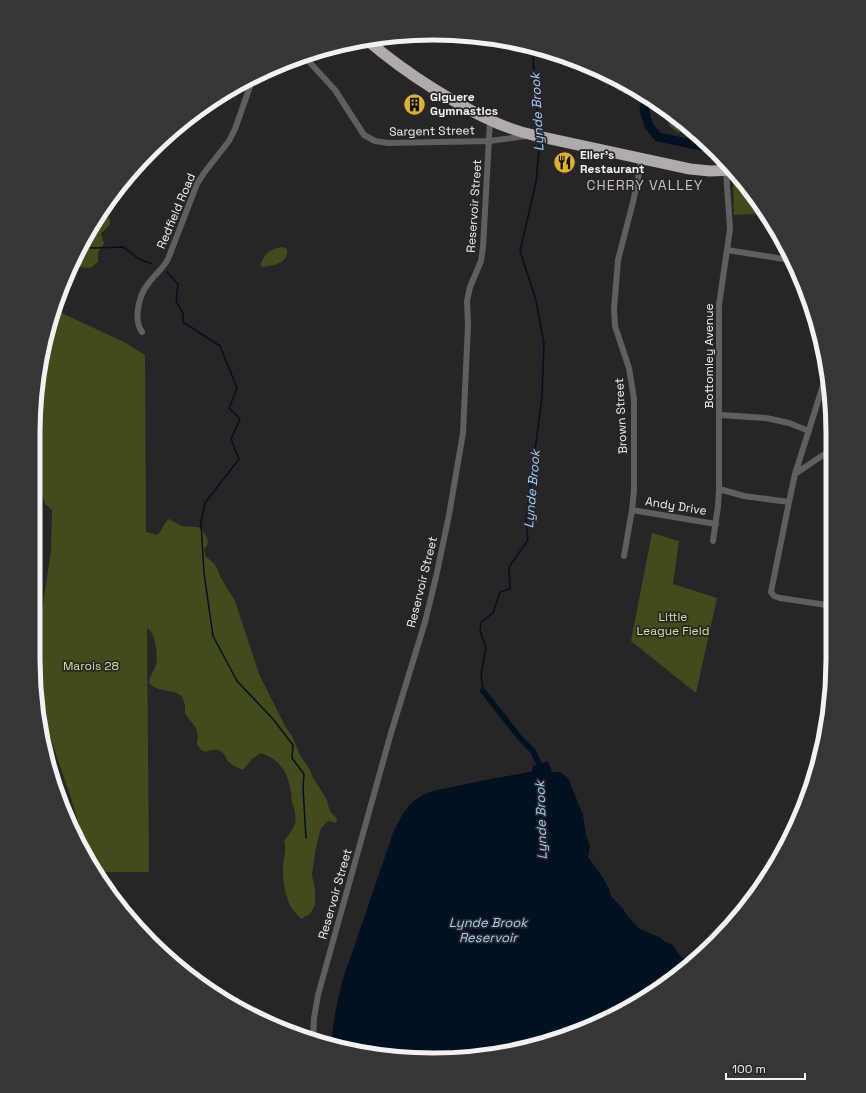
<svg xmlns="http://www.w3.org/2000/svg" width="866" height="1093" font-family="'Space Grotesk',sans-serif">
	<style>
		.green { fill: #424b1b }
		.water { fill: #012 }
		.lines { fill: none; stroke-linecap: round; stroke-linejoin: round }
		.stream { stroke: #012; stroke-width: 1.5 }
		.canal { stroke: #012; stroke-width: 5.5 }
		.river { stroke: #012; stroke-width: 9 }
		.street { stroke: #605e5e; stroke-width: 6 }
		.highway { stroke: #b0abab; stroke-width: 11 }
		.labels { text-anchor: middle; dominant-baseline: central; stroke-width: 3.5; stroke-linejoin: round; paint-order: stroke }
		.poi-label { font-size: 12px; font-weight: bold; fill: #f3f1f3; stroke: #272527; text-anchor: start }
		.street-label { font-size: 12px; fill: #f3f1f3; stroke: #272527 }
		.park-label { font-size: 12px; fill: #d1e292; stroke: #272527 }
		.water-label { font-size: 13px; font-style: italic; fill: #9ecffd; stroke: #272527 }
		.quarter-label { font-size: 14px; letter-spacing: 1px; fill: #c5c1c5; stroke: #272527 }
		.rim { fill: none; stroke: #f3f1f3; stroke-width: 5 }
	</style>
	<rect width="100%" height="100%" fill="#272527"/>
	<!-- green -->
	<path class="green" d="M669 111 677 116 688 127 679 132C667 127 668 124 669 111Z
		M738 178H740L762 209 755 210V214L734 215 733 183 734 180H738Z
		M101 212C108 215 110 217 110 224L101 234 104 244 98 252V262L90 268 79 267 70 270 87 233Z
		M282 247 287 249C289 263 274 266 262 267L260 265C266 253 268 250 282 247Z
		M53 309 124 342 145 355 146 532 157 535C164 530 162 524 169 519L182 526 198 527C204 532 213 542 204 549L206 557C220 567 215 568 223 581 226 588 231 593 235 601L259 674 286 728 292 736 300 755 310 770 313 778 326 798 330 811 337 819 336 823 328 821 321 828 316 847 312 875 315 889V905L310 914 301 919C298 915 293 911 291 907 285 897 282 875 283 864 284 856 287 849 284 842 287 836 293 830 295 824 297 816 294 809 292 802 291 799 292 796 291 793 288 773 281 760 261 753L252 759 243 770C238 768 233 766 229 762 226 759 227 759 225 756 221 748 213 749 205 752L200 749 197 744 198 736 196 728 185 714V705L182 696C179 695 176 692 173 692 165 690 155 690 149 683 149 677 154 671 156 665 158 656 156 633 147 628L149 872H96L86 858 82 835 70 795 39 705 34 665 51 551 52 510 45 504 43 497 34 496V407Z
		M652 533 679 541 673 584 717 598 696 693 631 641Z"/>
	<!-- water -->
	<path class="water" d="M460 34 458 39 455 40 435 38 428 35Z
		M548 761 552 772H560L568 778 583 815 586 835 590 845 588 857 602 876 609 889 611 896 623 909 628 917 640 929 661 938 665 942 673 945 680 956 693 964 633 1007 536 1046 433 1060 331 1046C334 1015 339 986 351 956L393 833C399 821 406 805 418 798 428 791 441 789 453 787 478 781 503 777 529 772L532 771 533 766Z"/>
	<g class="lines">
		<!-- stream -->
		<path class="stream" d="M532 46 539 131
			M80 247 94 248 123 247 139 259 152 264
			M167 272 178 284 176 302 183 313V322L220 346 237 388 229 408 240 419 231 439 239 459 205 503 201 522 204 573 213 636 237 681 273 719 293 745 292 758 304 774 303 788 306 838
			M483 691 481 674 486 648 480 631 481 622 493 613 500 592 510 589 509 567 528 540 526 521 542 396 544 344 536 300 520 251 536 182 540 141"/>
		<!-- canal -->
		<path class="canal" d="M483 691 520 738 533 751 539 764"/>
		<!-- river -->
		<path class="river" d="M647 98 644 110 649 126 658 137 711 148"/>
		<!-- street -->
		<path class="street" d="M303 55 335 90 364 135 375 141 388 143 489 141 526 136
			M727 250 790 260
			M142 332C133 319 139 295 148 284 154 275 163 269 168 259L197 184 204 173 229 141 235 129 253 78
			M720 415 766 418 789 423 809 431
			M795 474 827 373
			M719 489 744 496 789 502 795 474 820 457 832 450
			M789 502 771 592 774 596 780 598 833 606
			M632 510 716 524
			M713 541 718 506 719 489V305L730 229 726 171 728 164
			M624 556 632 510 634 490V399L629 368 615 326 614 309 618 260 633 202 642 159
			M313 1040 314 1018 318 995 391 733 425 622 436 577 449 515 463 433 468 325 467 301 470 287 481 261 483 247 490 120"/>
		<!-- highway -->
		<path class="highway" d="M367 40C388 58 410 74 434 89 467 109 499 128 537 136L690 169 710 171 734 170"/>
	</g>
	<!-- icons -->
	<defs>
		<symbol id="building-disc" viewBox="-11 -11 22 22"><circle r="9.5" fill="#e0b034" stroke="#272527"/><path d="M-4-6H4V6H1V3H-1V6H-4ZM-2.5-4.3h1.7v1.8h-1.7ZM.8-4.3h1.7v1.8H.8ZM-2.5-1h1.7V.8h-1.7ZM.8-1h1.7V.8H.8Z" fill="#111"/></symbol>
		<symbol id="restaurant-disc" viewBox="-11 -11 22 22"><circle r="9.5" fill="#e0b034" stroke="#272527"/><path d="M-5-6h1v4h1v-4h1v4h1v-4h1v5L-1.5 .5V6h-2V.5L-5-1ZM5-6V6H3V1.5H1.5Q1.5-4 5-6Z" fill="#111"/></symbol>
	</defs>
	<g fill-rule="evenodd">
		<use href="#building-disc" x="402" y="92" width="25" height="25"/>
		<use href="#restaurant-disc" x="552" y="150" width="25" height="25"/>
	</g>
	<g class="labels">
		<!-- poi labels -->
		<g class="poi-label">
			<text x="430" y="97">Giguere<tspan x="430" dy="14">Gymnastics</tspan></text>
			<text x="580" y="155">Eller's<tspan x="580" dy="14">Restaurant</tspan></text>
		</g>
		<!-- street labels -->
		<g class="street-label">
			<text transform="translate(432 131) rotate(-1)">Sargent Street</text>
			<text transform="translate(474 206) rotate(-86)">Reservoir Street</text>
			<text transform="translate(176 211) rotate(-67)">Redfield Road</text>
			<text transform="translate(709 356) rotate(-90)">Bottomley Avenue</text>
			<text transform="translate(621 416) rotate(-93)">Brown Street</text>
			<text transform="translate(676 506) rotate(9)">Andy Drive</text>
			<text transform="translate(422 582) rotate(-76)">Reservoir Street</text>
			<text transform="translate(335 894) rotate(-74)">Reservoir Street</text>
		</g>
		<!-- park labels -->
		<g class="park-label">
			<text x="673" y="617">Little<tspan x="673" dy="14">League Field</tspan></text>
			<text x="91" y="666">Marois 28</text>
		</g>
		<!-- water labels -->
		<g class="water-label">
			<text transform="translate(537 112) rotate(-93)">Lynde Brook</text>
			<text transform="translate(532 489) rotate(-85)">Lynde Brook</text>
			<text transform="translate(541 820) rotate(-92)">Lynde Brook</text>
			<text x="488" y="922">Lynde Brook<tspan x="488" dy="15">Reservoir</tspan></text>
		</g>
		<!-- quarter labels -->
		<g class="quarter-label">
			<text x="645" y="185">CHERRY VALLEY</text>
		</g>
	</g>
	<!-- crop -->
	<path d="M0 0H866V1093H0ZM433 40H433A393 393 0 0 1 826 433V660A393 393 0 0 1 433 1053H433A393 393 0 0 1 40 660V433A393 393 0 0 1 433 40Z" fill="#373537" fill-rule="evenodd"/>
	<path class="rim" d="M433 40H433A393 393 0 0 1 826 433V660A393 393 0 0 1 433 1053H433A393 393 0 0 1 40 660V433A393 393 0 0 1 433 40Z"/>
	<!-- scale -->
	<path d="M726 1073v6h79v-6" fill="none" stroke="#f3f1f3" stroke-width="2"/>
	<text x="732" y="1073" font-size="12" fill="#f3f1f3" stroke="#272527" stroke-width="3" paint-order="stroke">100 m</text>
</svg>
